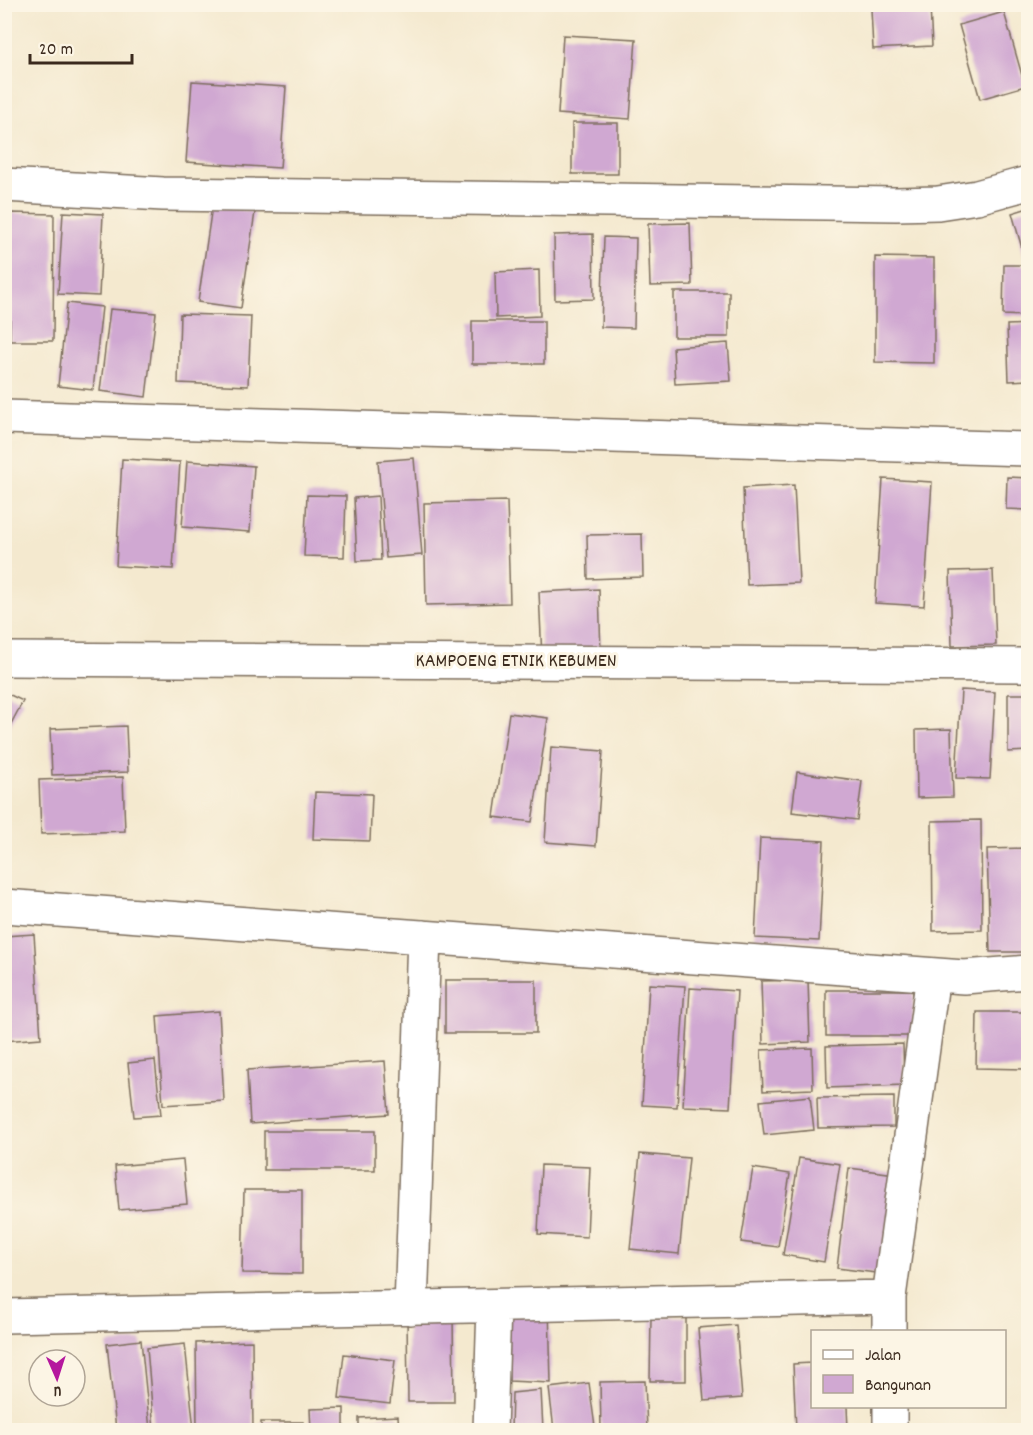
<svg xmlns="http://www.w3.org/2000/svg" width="1033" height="1435" font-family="Dekko,sans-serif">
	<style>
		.building { fill: #d0a8d2 }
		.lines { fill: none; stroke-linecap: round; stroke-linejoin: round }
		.minor-casing { stroke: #7c6d5c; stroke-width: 36 }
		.minor { stroke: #fff; stroke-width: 33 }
		.labels { text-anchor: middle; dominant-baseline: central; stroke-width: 6; stroke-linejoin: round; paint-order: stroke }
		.street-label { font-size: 20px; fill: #3b2a1e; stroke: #fcf5e5 }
	</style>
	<rect width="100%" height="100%" fill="#fcf5e5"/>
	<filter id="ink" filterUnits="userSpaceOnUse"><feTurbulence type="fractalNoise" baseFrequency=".0167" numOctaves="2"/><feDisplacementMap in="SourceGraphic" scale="12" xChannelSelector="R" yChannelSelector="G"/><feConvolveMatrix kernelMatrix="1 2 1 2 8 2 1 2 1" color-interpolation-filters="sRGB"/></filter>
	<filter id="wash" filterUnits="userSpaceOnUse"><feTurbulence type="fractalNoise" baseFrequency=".008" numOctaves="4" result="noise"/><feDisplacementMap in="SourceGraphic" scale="24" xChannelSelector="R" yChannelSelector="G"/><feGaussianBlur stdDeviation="1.35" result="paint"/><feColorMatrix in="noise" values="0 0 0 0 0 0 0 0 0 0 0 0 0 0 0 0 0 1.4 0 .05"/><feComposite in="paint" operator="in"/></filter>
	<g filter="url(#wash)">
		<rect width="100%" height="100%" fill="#f4e9cf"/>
		<g id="blocks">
			<!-- building -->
			<path class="building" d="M930 6 932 46 873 49 871 9Z
				M1004 12 1025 86 980 99 959 25Z
				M563 35 636 39 630 119 558 114Z
				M192 81 286 87 280 168 186 162Z
				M572 123H618V174H572Z
				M212 206 255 212 241 308 198 302Z
				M1028 208V258L1025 259 1012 213Z
				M63 212 103 214 99 296 58 294Z
				M11 213 54 214 53 341H10Z
				M690 223 692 285 650 286 648 224Z
				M593 234 594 299 555 300 554 235Z
				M604 237 636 238 634 328 601 327Z
				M875 257 934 258V363L875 362Z
				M1004 265H1028V316L1003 315Z
				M539 270 540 316 496 318 495 272Z
				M674 292H729V337H674Z
				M67 303 102 307 93 390 58 386Z
				M110 309 156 313 146 397 100 391Z
				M180 314 251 316 248 386 178 383Z
				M472 321H544V364H472Z
				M1028 324V380L1009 381 1007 325Z
				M728 343 731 381 675 384 673 347Z
				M414 458 422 555 386 558 378 461Z
				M122 459 180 462 173 569 116 566Z
				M187 461 254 466 250 532 182 527Z
				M1007 477 1028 478V510L1006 509Z
				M883 479 932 482 924 606 875 603Z
				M794 485 799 583 747 585 743 488Z
				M307 495 346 496 344 557 304 556Z
				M378 496 381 560 357 561 354 498Z
				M507 501 510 603 426 605 424 503Z
				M642 534 643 577 588 579 587 535Z
				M993 570 996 645 952 646 950 571Z
				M599 589 601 655 542 658 539 592Z
				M961 690 995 692 990 779 956 778Z
				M4 692 23 701 4 737Z
				M1008 694H1028V751L1008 752Z
				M509 713 548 718 532 822 494 817Z
				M126 726 128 772 52 775 50 729Z
				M951 729 953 797 917 798 916 730Z
				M551 747 603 751 596 846 545 842Z
				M797 772 862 781 857 820 792 812Z
				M123 777 125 831 41 834 39 780Z
				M315 792 372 794 370 841 313 839Z
				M981 820 982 930 933 931 932 821Z
				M760 838 824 841 819 941 755 938Z
				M1028 848V952H990L987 849Z
				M34 934 41 1038 4 1041V936Z
				M445 980H536V1033H445Z
				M808 980 810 1042 763 1044 761 981Z
				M649 984 685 986 677 1107 642 1105Z
				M690 988 737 991 730 1108 683 1106Z
				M826 990H913V1036H826Z
				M219 1011 224 1101 163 1105 157 1016Z
				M977 1012H1028V1069L976 1068Z
				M903 1044 904 1085 827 1088 826 1046Z
				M812 1048 813 1089 763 1091 761 1050Z
				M155 1060 161 1115 134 1117 128 1063Z
				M385 1061 389 1114 250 1124 247 1070Z
				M810 1096 814 1130 764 1135 760 1101Z
				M894 1097V1127L818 1128 817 1098Z
				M264 1131H375V1170H264Z
				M640 1154 689 1158 679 1254 630 1249Z
				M799 1158 840 1164 824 1262 783 1255Z
				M183 1160 187 1204 119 1210 115 1166Z
				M541 1165 590 1167 587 1237 538 1234Z
				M753 1168 790 1174 778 1247 741 1242Z
				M849 1168 903 1175 892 1275 837 1268Z
				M244 1190H302V1274L242 1273Z
				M549 1307 551 1383 509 1381 505 1314Z
				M453 1313 454 1402H408L407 1314Z
				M651 1316 686 1317V1381H650Z
				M736 1325 742 1398 704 1401 698 1328Z
				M141 1340 150 1430H116L107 1344Z
				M252 1341 253 1430H197L196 1343Z
				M185 1344 194 1430H154L147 1348Z
				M344 1354 395 1360 390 1404 339 1398Z
				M812 1363V1406H847L848 1430H796L793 1364Z
				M645 1381 647 1430H601L600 1382Z
				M589 1383 595 1427 554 1430 549 1388Z
				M541 1390 543 1430H511L512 1393Z
				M344 1408V1430H311L310 1409Z
				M398 1416 399 1430H359V1418Z
				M261 1422H303V1430H261Z"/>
		</g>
	</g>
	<g filter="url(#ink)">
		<use href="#blocks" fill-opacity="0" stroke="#7c6d5c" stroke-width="1.5"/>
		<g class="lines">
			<defs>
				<path id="minor" d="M4 185 163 194 896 204 938 203 977 197 1028 183
					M4 417 1028 449
					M4 659 1028 665
					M4 906 964 977 1028 972
					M411 1308 424 937
					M4 1316 889 1297
					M889 1332V1297L933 975
					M890 1406V1430
					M490 1430 494 1306"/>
			</defs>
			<!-- minor casing -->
			<use href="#minor" class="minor-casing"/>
			<!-- minor -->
			<use href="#minor" class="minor"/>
		</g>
	</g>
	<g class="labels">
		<!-- street labels -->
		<g class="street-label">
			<text x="516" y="662">KAMPOENG ETNIK KEBUMEN</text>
		</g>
	</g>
	<!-- margin -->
	<rect width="1033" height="1435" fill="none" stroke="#fcf5e5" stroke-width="24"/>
	<!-- legend -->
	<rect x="811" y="1330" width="195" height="78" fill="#fcf5e5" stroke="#afa495" stroke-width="1.5"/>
	<rect x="823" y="1350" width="30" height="9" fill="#ffffff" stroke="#afa495" stroke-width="1.5"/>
	<text x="865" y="1360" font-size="18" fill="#3b2a1e">Jalan</text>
	<rect x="823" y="1375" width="30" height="18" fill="#d0a8d2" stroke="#afa495" stroke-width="1.5"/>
	<text x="865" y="1390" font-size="18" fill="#3b2a1e">Bangunan</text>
	<!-- north arrow -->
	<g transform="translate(57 1378) rotate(177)"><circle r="28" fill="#fcf5e5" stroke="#afa495" stroke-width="1.5"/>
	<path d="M0-4.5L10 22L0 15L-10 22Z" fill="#b5179e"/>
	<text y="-9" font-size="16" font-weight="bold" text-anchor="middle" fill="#3b2a1e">U</text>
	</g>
	<!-- scale -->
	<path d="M30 54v9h102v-9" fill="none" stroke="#3b2a1e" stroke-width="3"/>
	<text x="39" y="54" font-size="18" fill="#3b2a1e" stroke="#fcf5e5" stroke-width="4.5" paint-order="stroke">20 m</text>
</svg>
